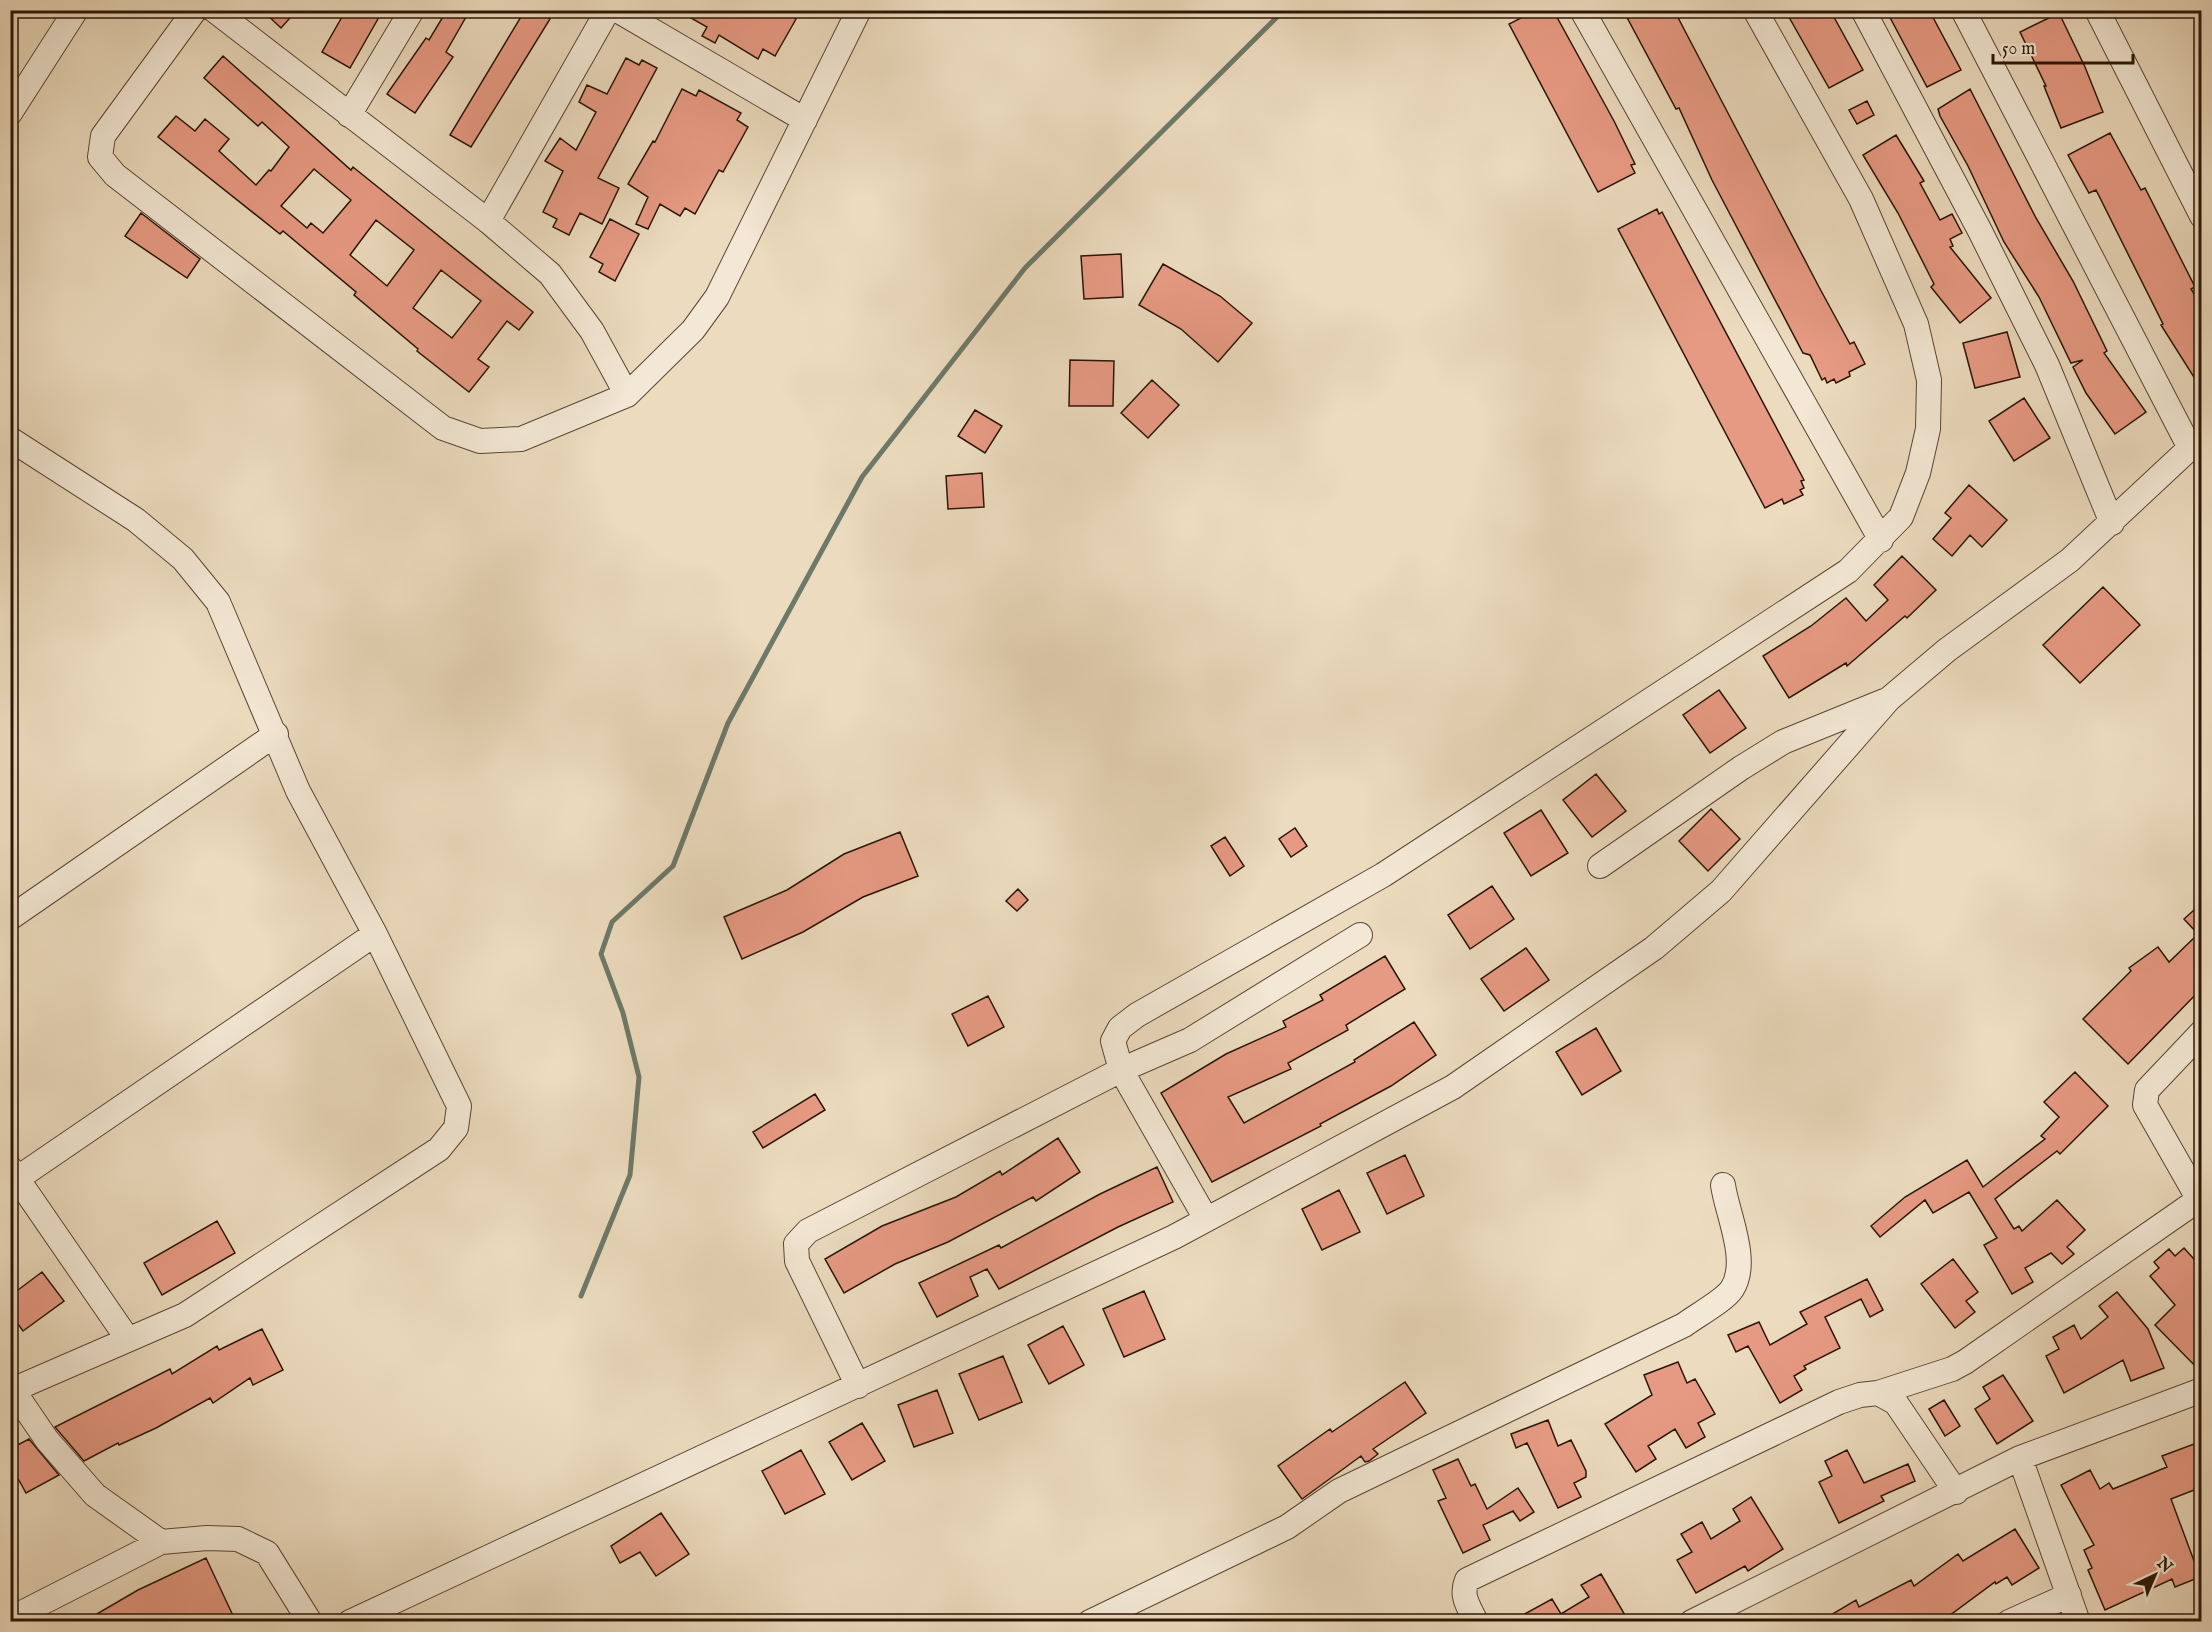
<svg xmlns="http://www.w3.org/2000/svg" width="2212" height="1632" font-family="'IM FELL English',serif">
	<style>
		.lines { fill: none; stroke-linecap: round; stroke-linejoin: round }
		.stream { stroke: #6d7969; stroke-width: 5 }
		.building { fill: #e79a83; stroke: #2a1506; stroke-width: 1.5; fill-rule: evenodd }
		.minor-casing { stroke: #5a4634; stroke-width: 26 }
		.minor { stroke: #f3e8d5; stroke-width: 24 }
	</style>
	<rect width="100%" height="100%" fill="#ecdbbe"/>
	<filter id="stains"><feTurbulence type="fractalNoise" baseFrequency=".00333" numOctaves="4"/><feColorMatrix values="0 0 0 0 .2 0 0 0 0 .09 0 0 0 0 .02 0 0 0 .5 -.17"/></filter>
	<radialGradient id="worn" r=".72"><stop offset=".6" stop-color="#630" stop-opacity="0"/><stop offset="1" stop-color="#630" stop-opacity=".3"/></radialGradient>
	<g class="lines">
		<!-- stream -->
		<path class="stream" d="M581 1296 630 1175 639 1077 623 1013 601 954 612 922 673 866 728 723 862 477 1025 268 1284 10"/>
	</g>
	<!-- building -->
	<path class="building" d="M262 10H297L281 28Z
		M346 10H383L350 68 322 52Z
		M447 10H470L446 52 453 57 415 113 387 94 426 38 429 40Z
		M525 10H537L550 19 471 147 450 135Z
		M677 10H783L796 19 775 56 763 49 758 59 719 35 715 43 702 36 707 27Z
		M1522 10H1553L1614 121 1635 164 1631 165 1635 173 1598 192 1509 24 1525 16Z
		M1623 10H1674L1819 287 1850 344 1854 342 1865 364 1849 372 1850 376 1836 383 1834 379 1827 383 1825 378 1822 380 1810 355 1803 353 1712 180 1679 108 1676 109Z
		M1785 10H1830L1863 70 1829 88Z
		M1886 10H1929L1961 70 1927 87Z
		M2059 13 2085 67 2103 112 2061 128 2044 86H2046L2020 32Z
		M223 56 351 170 353 167 533 312 519 330 507 321 478 359 489 367 469 392 417 351 418 349 354 295 356 292 283 231 280 234 158 137 176 116 195 131 205 119 229 139 219 151 256 185 269 170 271 171 289 147 262 122 258 126 204 78ZM314 169 351 200 323 233 311 223 307 228 281 206ZM376 220 414 250 387 286 350 255ZM441 270 481 301 452 338 413 308Z
		M626 58 639 65 642 60 657 68 598 178 619 188 602 224 580 213 569 235 553 227 557 219 543 212 563 171 545 161 560 138 576 150 596 112 579 102 587 85 607 94Z
		M682 89 696 96 699 90 741 113 737 120 748 127 723 172 719 170 695 214 685 208 680 216 660 204 648 229 636 224 648 197 628 184 653 141 655 142Z
		M1970 89 2036 218 2073 281 2107 351 2104 353 2146 412 2115 434 2086 393 2073 367 2083 360 2071 363 2039 297 2004 242 1968 166 1940 116 1938 109Z
		M1867 101 1874 115 1857 124 1849 110Z
		M2110 133 2141 190 2145 188 2195 287 2191 289 2202 306V390L2161 325 2163 324 2096 190 2089 193 2068 155Z
		M1896 135 1924 181 1920 183 1940 220 1952 214 1962 233 1950 239 1953 246 1950 247 1991 298 1960 323 1931 287 1934 284 1898 213 1863 155Z
		M1657 209 1659 214 1662 212 1804 480 1801 481 1804 488 1800 490 1803 495 1784 504 1782 499 1765 508 1618 229Z
		M141 213 200 259 187 278 125 236Z
		M610 219 639 234 615 281 599 272 603 264 590 257Z
		M1121 254 1123 297 1084 299 1081 256Z
		M1163 264 1220 296 1252 323 1218 362 1181 329 1139 305Z
		M2007 332 2020 377 1975 388 1963 343Z
		M1070 360 1114 361 1113 406H1069Z
		M1152 380 1179 405 1148 438 1121 413Z
		M2024 398 2050 438 2014 461 1989 421Z
		M975 410 1002 426 985 453 958 436Z
		M982 473 984 507 948 509 946 476Z
		M1969 485 2007 520 1982 547 1970 535 1952 556 1933 539 1951 518 1945 513Z
		M1902 556 1936 590 1907 618 1905 616 1847 666 1846 663 1789 698 1763 656 1811 626 1846 598 1866 621 1888 600 1874 585Z
		M2103 587 2140 625 2080 683 2043 645Z
		M1719 690 1746 728 1710 753 1683 715Z
		M1596 774 1626 811 1592 837 1563 800Z
		M1711 809 1740 839 1708 871 1679 841Z
		M1541 810 1568 853 1531 876 1504 833Z
		M1295 828 1307 846 1291 857 1279 839Z
		M900 832 918 876 863 897 803 932 742 959 724 917 787 890 844 854Z
		M1225 837 1244 866 1230 876 1211 846Z
		M1492 886 1514 919 1470 949 1448 915Z
		M1018 889 1028 900 1017 911 1006 901Z
		M2202 903V988L2128 1064 2083 1019 2131 971 2129 968 2158 947 2169 962 2198 934 2184 919Z
		M1526 948 1549 980 1504 1011 1481 979Z
		M1385 956 1405 989 1346 1025 1348 1030 1288 1063 1291 1069 1228 1097 1244 1123 1355 1062 1354 1060 1414 1022 1436 1055 1391 1086 1320 1124 1321 1126 1212 1182 1161 1093 1226 1054 1286 1027 1283 1021 1323 1000 1320 995Z
		M988 996 1004 1027 968 1046 952 1014Z
		M1596 1028 1621 1071 1582 1095 1556 1052Z
		M2075 1072 2108 1106 2060 1154 2057 1151 1995 1199 2014 1229 2019 1226 2022 1231 2057 1200 2085 1230 2067 1247 2074 1254 2062 1264 2051 1253 2025 1268 2033 1282 2012 1294 1984 1245 1997 1238 1969 1192 1933 1213 1925 1200 1880 1237 1871 1226 1905 1197 1967 1160 1983 1187 2045 1139 2041 1136 2059 1117 2044 1102Z
		M815 1094 825 1110 763 1148 753 1132Z
		M1058 1138 1080 1172 1036 1201 1033 1197 948 1242 895 1264 844 1293 825 1259 882 1226 956 1197 1000 1171 1002 1175Z
		M1405 1155 1424 1196 1387 1214 1367 1173Z
		M1157 1167 1173 1202 1118 1227 999 1289 987 1269 970 1277 978 1296 937 1317 919 1283 999 1245 1001 1248 1100 1194Z
		M1339 1190 1360 1232 1322 1250 1302 1209Z
		M217 1221 235 1253 162 1295 144 1263Z
		M2184 1248 2202 1268V1373L2155 1325 2175 1305 2150 1276 2159 1268 2154 1262 2169 1249 2175 1256Z
		M1953 1259 1978 1292 1966 1301 1975 1312 1955 1328 1921 1284Z
		M42 1272 64 1301 23 1331 10 1313V1296Z
		M1867 1279 1883 1310 1870 1317 1861 1299 1825 1317 1840 1348 1804 1366 1806 1369 1794 1376 1802 1390 1780 1403 1748 1346 1736 1352 1728 1335 1759 1322 1770 1345 1807 1324 1800 1312Z
		M1144 1291 1165 1339 1124 1357 1103 1309Z
		M2117 1292 2148 1329 2164 1368 2131 1381 2123 1360 2064 1393 2046 1356 2059 1349 2053 1337 2074 1325 2081 1339 2108 1317 2099 1306Z
		M1063 1326 1084 1365 1049 1384 1028 1345Z
		M262 1329 283 1370 253 1385 250 1378 213 1403 210 1398 156 1428 119 1445 118 1443 84 1461 55 1427 170 1369 172 1374 217 1346 219 1350Z
		M1003 1356 1022 1402 979 1420 959 1374Z
		M1678 1362 1687 1383 1695 1379 1715 1414 1698 1423 1705 1437 1686 1448 1675 1429 1648 1446 1656 1459 1636 1472 1605 1424 1652 1395 1644 1375Z
		M2003 1375 2033 1421 1997 1444 1975 1409 1990 1399 1983 1387Z
		M1405 1382 1426 1413 1373 1449 1378 1454 1369 1461 1365 1462 1361 1456 1302 1499 1278 1466 1330 1429 1332 1432Z
		M937 1390 953 1433 914 1447 898 1405Z
		M1944 1400 1960 1426 1945 1436 1929 1409Z
		M1548 1420 1558 1446 1571 1440 1586 1471V1477L1574 1483 1581 1497 1558 1508 1527 1443 1516 1448 1511 1434Z
		M862 1423 885 1461 852 1480 829 1442Z
		M29 1439 59 1475 26 1493 10 1464V1449Z
		M2202 1441V1487L2171 1499 2200 1577 2175 1587 2172 1579 2105 1610 2088 1570 2092 1568 2084 1550 2094 1545 2061 1485 2090 1470 2100 1489 2109 1483 2113 1489 2167 1467 2162 1456Z
		M801 1450 825 1494 785 1514 762 1471Z
		M1847 1450 1864 1483 1908 1464 1915 1481 1881 1496 1884 1501 1839 1523 1819 1482 1832 1476 1825 1461Z
		M1458 1459 1471 1486 1475 1484 1487 1509 1518 1488 1534 1512 1520 1521 1513 1511 1483 1525 1490 1540 1463 1553 1438 1501 1446 1498 1433 1470Z
		M1751 1497 1783 1549 1748 1571 1745 1566 1696 1593 1677 1560 1692 1552 1681 1534 1702 1522 1711 1539 1740 1521 1733 1509Z
		M661 1513 689 1554 656 1576 640 1552 620 1563 611 1546Z
		M2015 1529 2039 1568 2012 1585 2007 1577 1996 1584 1995 1582 1949 1616 1953 1622H1819L1856 1600 1859 1607 1911 1580 1914 1586 1958 1554 1963 1561Z
		M206 1558 236 1622H83L138 1590Z
		M1601 1574 1629 1622H1510L1552 1599 1561 1614 1589 1597 1581 1585Z"/>
	<g class="lines">
		<defs>
			<path id="minor" d="M195 10 103 136 100 157 115 175 443 428 480 441 521 439 627 395 693 330 717 297 859 10
				M214 10 488 221 550 274 592 331 627 395
				M617 10 805 120
				M1582 10 1881 540
				M1863 10 1980 231 2047 365 2112 523
				M1963 10 2190 448 2202 441
				M2097 10 2202 216
				M10 113 76 10
				M349 115 412 10
				M488 221 608 10
				M10 439 136 520 183 559 218 602 298 791 375 934 459 1106 456 1128 439 1149 185 1315 10 1391
				M1600 866 1741 768 1783 742 1884 701
				M10 918 276 734
				M2202 1032 2147 1090 2145 1105 2202 1205
				M10 1168 127 1338
				M18 1178 375 934
				M1206 1219 1121 1070 1190 1040 1360 935
				M858 1386 797 1261 796 1244 808 1231 1121 1070 1113 1041 1120 1028 1137 1015 1383 875 1848 571 1901 517 1918 473 1928 429 1929 380 1916 324 1861 199 1755 10
				M13 1390 47 1440 95 1495 161 1542
				M1878 1393 1952 1369 1965 1362 2198 1200
				M2020 1458 2078 1622
				M10 1619 161 1542 207 1538 238 1539 267 1553 310 1622
				M350 1622 1174 1237 1453 1087 1654 948 1721 891 1889 699 1947 650 2070 560 2190 448
				M1090 1622 1287 1527 1339 1491 1684 1325C1696 1316 1725 1300 1732 1289 1750 1261 1727 1214 1723 1185
				M1476 1622C1469 1607 1460 1596 1467 1580L1839 1402 1860 1395 1878 1393 1896 1403 1956 1492
				M1692 1622 2020 1458 2202 1390
				M2009 1622 2069 1595"/>
		</defs>
		<!-- minor casing -->
		<use href="#minor" class="minor-casing"/>
		<!-- minor -->
		<use href="#minor" class="minor"/>
	</g>
	<!-- margin -->
	<rect width="2212" height="1632" fill="none" stroke="#ecdbbe" stroke-width="36"/>
	<rect x="12" y="12" width="2188" height="1608" fill="none" stroke="#2a1506" stroke-width="3"/>
	<rect x="18" y="18" width="2176" height="1596" fill="none" stroke="#2a1506" stroke-width="1.5"/>
	<!-- north arrow -->
	<g transform="translate(2155 1575) rotate(44)" stroke="#f3e8d5" stroke-width="4.5" paint-order="stroke">
	<path d="M0-4.5L10 22L0 15L-10 22Z" fill="#2a1506"/>
	<text y="-9" font-size="16" font-weight="bold" text-anchor="middle" fill="#2a1506">N</text>
	</g>
	<!-- scale -->
	<path d="M1993 54v9h140v-9" fill="none" stroke="#2a1506" stroke-width="3"/>
	<text x="2002" y="54" font-size="18" fill="#2a1506" stroke="#f3e8d5" stroke-width="4.5" paint-order="stroke">50 m</text>
	<rect width="100%" height="100%" filter="url(#stains)"/>
	<rect width="100%" height="100%" fill="url(#worn)"/>
</svg>
